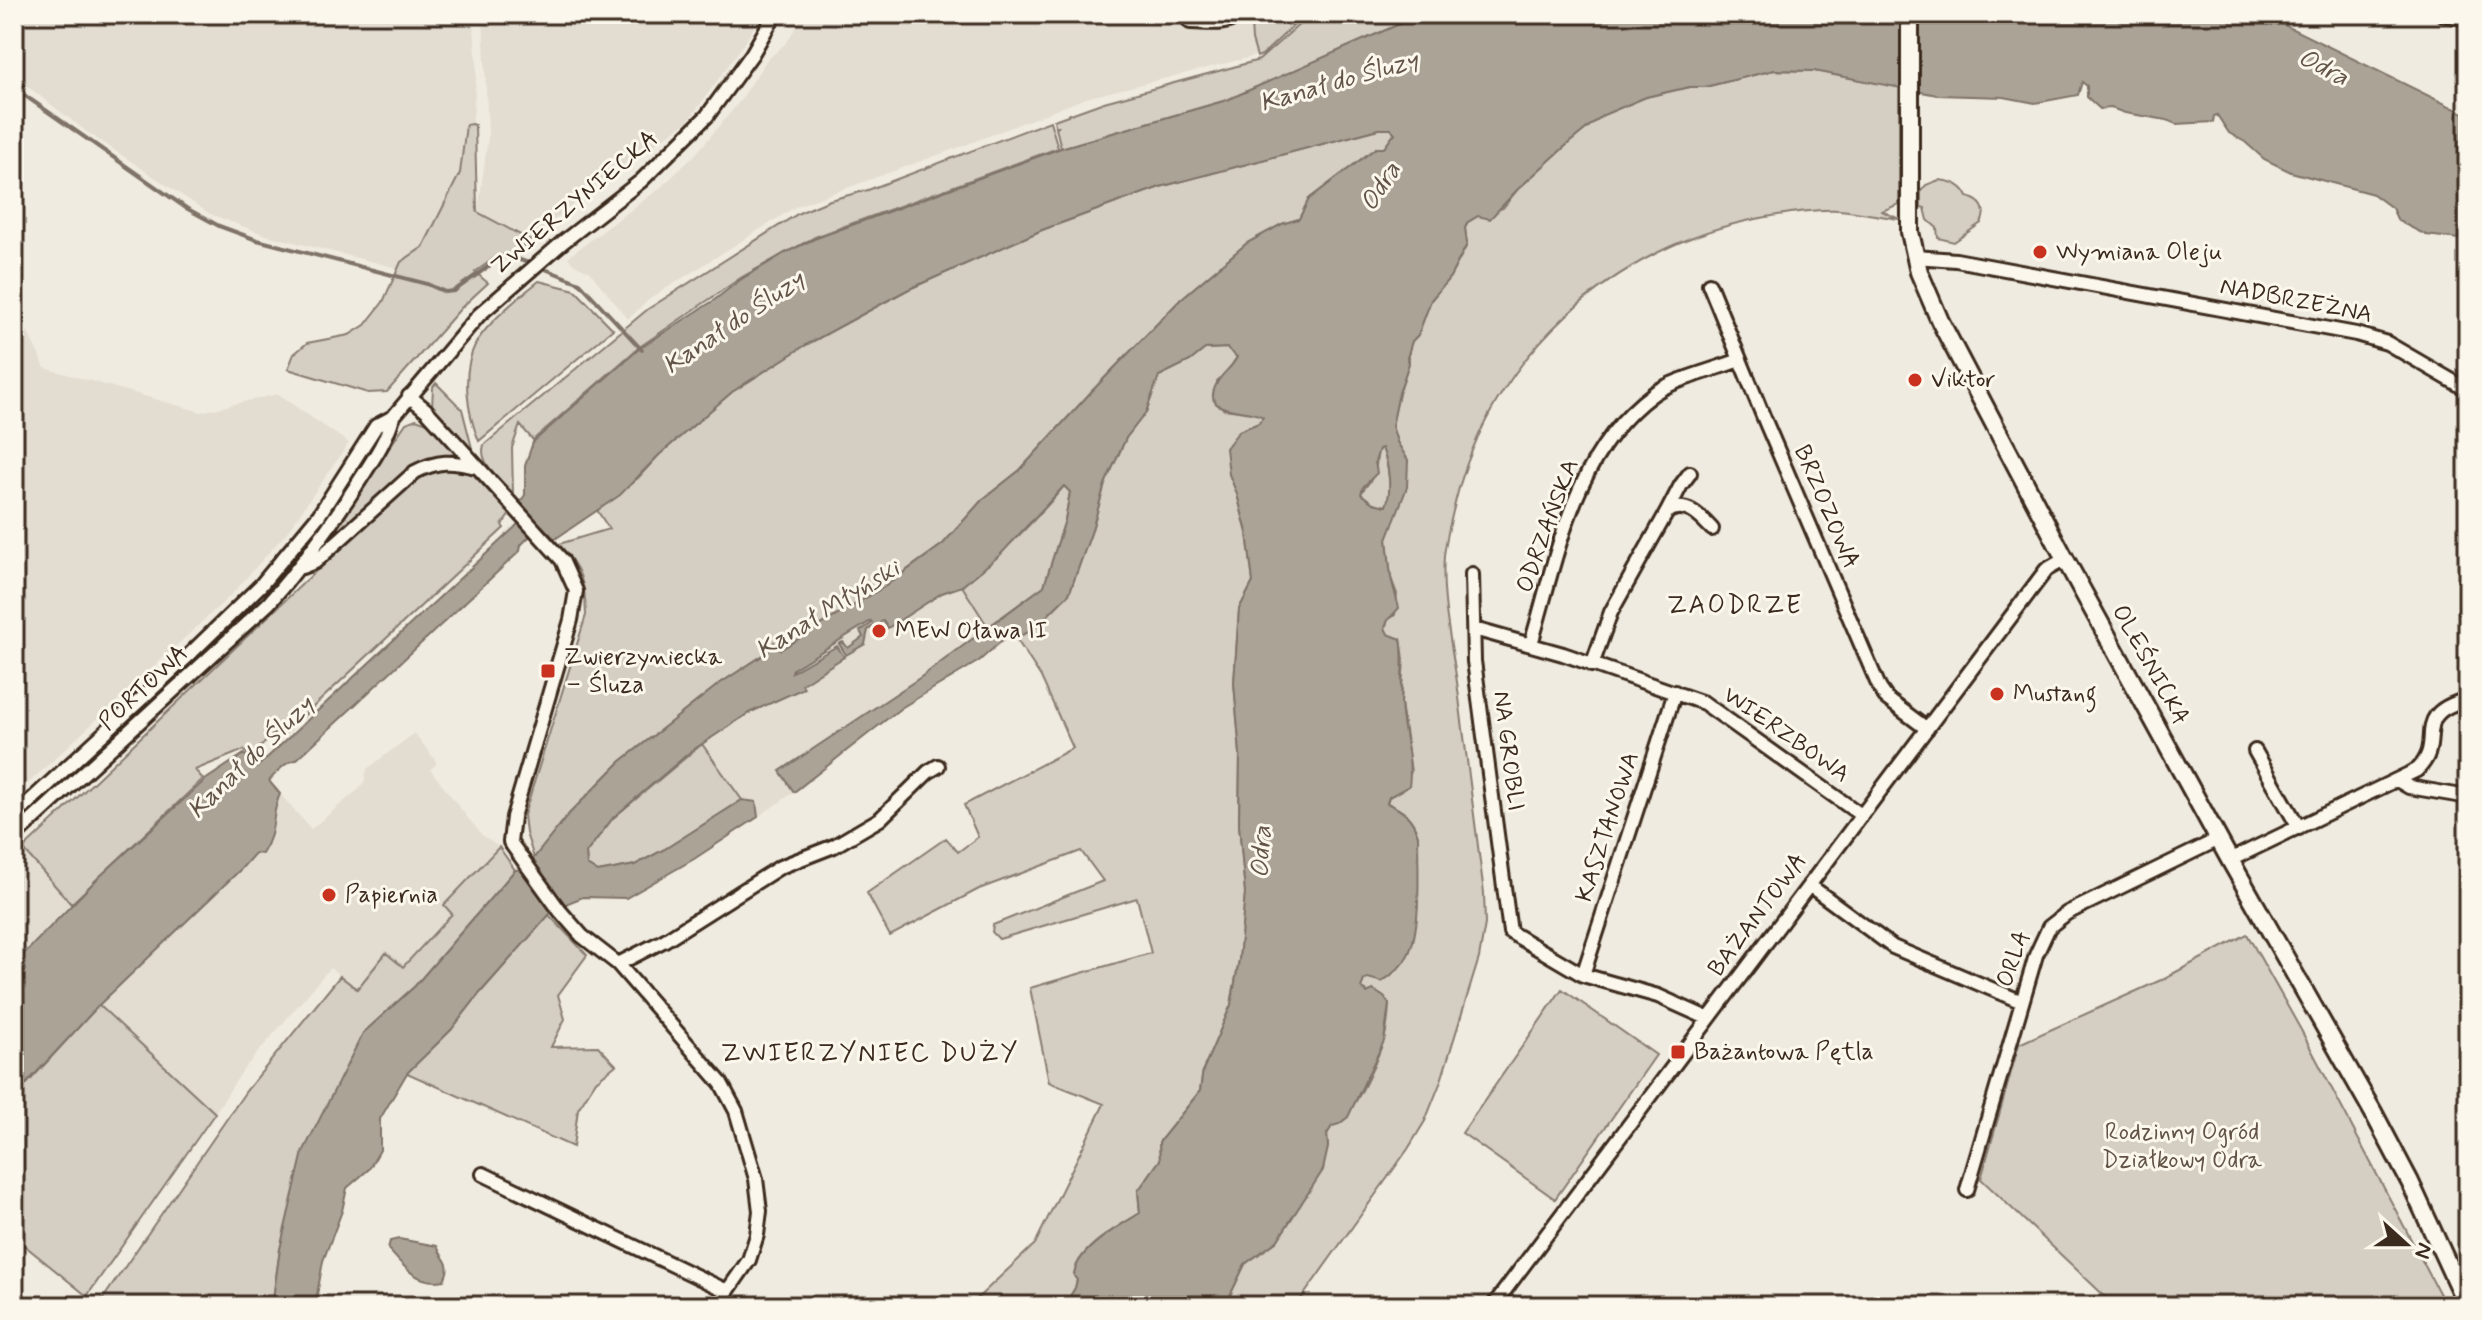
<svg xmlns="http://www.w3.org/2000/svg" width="2482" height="1320" font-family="Mynerve,sans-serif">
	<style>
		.built { fill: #e2dcd1 }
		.green { fill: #d5cec3; stroke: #887c70; stroke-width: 2 }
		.water { fill: #aca397; stroke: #7f7367; stroke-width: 2; fill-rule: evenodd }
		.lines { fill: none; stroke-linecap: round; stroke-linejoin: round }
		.stream { stroke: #7f7367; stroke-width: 4 }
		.minor-casing { stroke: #3b2a1e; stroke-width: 18 }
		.major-casing { stroke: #3b2a1e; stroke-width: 22 }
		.minor { stroke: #fbf7ec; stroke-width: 12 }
		.major { stroke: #fbf7ec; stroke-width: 16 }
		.poi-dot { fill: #c8321e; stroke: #fbf7ec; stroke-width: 3 }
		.labels { text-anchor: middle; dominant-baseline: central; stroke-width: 6; stroke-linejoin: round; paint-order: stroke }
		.street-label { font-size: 24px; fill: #3b2a1e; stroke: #fbf7ec }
		.poi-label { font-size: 24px; fill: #3b2a1e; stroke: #fbf7ec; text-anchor: start }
		.park-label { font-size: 24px; fill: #625347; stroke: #fbf7ec }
		.water-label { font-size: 26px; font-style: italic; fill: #635448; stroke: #fbf7ec }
		.neighbourhood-label { font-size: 26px; letter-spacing: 2px; fill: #3b2a1e; stroke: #fbf7ec }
	</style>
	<rect width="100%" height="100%" fill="#f0ebe0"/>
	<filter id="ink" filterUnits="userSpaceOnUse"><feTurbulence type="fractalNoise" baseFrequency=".0125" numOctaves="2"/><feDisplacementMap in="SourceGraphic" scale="16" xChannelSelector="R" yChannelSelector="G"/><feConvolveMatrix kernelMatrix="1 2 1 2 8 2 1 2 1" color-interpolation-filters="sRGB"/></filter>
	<g filter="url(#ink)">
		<!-- built -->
		<path class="built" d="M14 14H473L477 65 469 170 421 274 266 235 210 214 87 132 14 76Z
			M483 14H761L746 41 688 121 606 177 531 239 478 211 488 137Z
			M804 14H1296L1259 55 1086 98 960 147 797 206 651 298 628 319 589 271 572 263 568 257 659 189 694 156 740 101 766 61 787 42Z
			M14 303 45 368 201 412 277 394 349 443 287 532 232 594 21 790 14 786Z
			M962 586 988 627 921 677 780 770 794 792 758 817V806L751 801 742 800 702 744 749 713 803 689 801 684 844 657 837 646 791 672 793 669 870 621 872 623 864 637 847 648 846 655 865 644 868 630 883 621 888 628 942 593Z
			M413 734H415L436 761V765L430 769 467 817 482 835 499 847 444 904 451 914 402 967 386 953 357 989 330 968 243 1070 215 1113 99 1005 241 869 255 853 269 843 274 827 277 799 280 794 311 829 358 790 364 782 367 769Z
			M23 849 71 904 14 962V857Z"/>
		<!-- green -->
		<path class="green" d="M1259 14H1306L1262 55 1257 57 1252 40 1251 23Z
			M1311 14H1436L1404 22 1227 100 1061 148 1056 128 1058 126H1055L1054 120 1104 102 1259 60Z
			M1774 70 1814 71 1899 87V204L1882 211 1899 219C1879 216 1859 212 1839 210 1813 209 1787 213 1761 218 1614 245 1491 356 1455 503 1451 520 1446 538 1444 556 1441 597 1451 642 1457 682 1466 753 1475 823 1484 893L1485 924 1479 958 1441 1081 1425 1121 1408 1149 1296 1306H1225L1245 1264 1277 1241 1322 1170 1328 1147 1327 1134 1332 1126C1352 1121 1376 1062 1383 1042 1388 1030 1388 1017 1389 1004L1360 988 1364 980 1414 937 1418 836C1413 818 1404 811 1387 803L1388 797 1400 790 1411 772 1401 703 1404 659 1401 639 1387 634 1385 628 1388 620 1395 615 1397 594 1391 578 1387 539 1408 461 1397 442 1392 426 1399 393 1409 363V350L1412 341 1418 335 1431 300 1450 277 1467 245 1465 228 1468 222 1478 216 1503 208 1518 189 1570 142 1603 115 1646 97 1689 87H1705Z
			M1050 121 1058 148 815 237 742 277 638 348 533 440 520 425 512 448 513 493C501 480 478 463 484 445L648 309 799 213 830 200 868 190Z
			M471 124 475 125 477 212 530 240 513 255H499L475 272 488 283 461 308 387 392 368 393 288 369 294 354 307 343 349 335 365 325 383 302 401 262 423 247 460 173 466 125Z
			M1379 129H1391L1395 133 1384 148H1376L1309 199 1299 219 1282 224 1247 243 1181 299 1092 391 1020 470 982 500 943 544 883 587 780 650 774 643 768 652 719 684 620 762 569 814 534 858 526 833 524 815 586 615C585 582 581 569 559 544L609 529 597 510 638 478 659 455 732 392 804 346 907 290 1042 230 1160 187Z
			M1939 180C1952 181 1963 185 1968 197 1981 201 1988 209 1981 223L1954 242 1938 238 1937 228 1928 220 1925 208 1921 207V191L1926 185Z
			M539 281 575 290 613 329 479 441C467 413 461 371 476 343 488 322 520 296 539 281Z
			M1228 348 1237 357 1226 374 1217 381 1223 409 1258 413 1263 417 1259 423 1239 431 1229 474 1237 494 1247 533 1253 582 1239 609 1234 683 1240 754 1239 824 1245 893 1239 960 1231 1005 1203 1070 1200 1091 1159 1142 1160 1160 1138 1191 1140 1213C1119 1226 1075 1249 1074 1276L1077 1280 1075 1288 1064 1306H969L1035 1244 1104 1104 1049 1082 1030 988 1151 953 1137 898 999 939 992 932 993 925 1103 881 1081 851 979 889 890 936 867 893 946 838 958 852 978 837 964 805 1073 748 1041 677 1012 632 1033 630 1069 594 1091 533 1105 484 1126 438 1146 412 1159 376 1190 361 1205 349Z
			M436 383 462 409 472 448 470 451 432 408 433 387Z
			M416 419 430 424 455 450 454 454 430 459 320 550 406 423Z
			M1383 448C1388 464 1393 491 1386 507L1373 503 1361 494C1364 486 1370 484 1373 476 1378 467 1375 459 1379 449Z
			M447 466 471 472 510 514 502 525 504 528 280 738 275 733 252 755H248L244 750 195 770 203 779 71 904 23 849 413 479 428 470Z
			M1064 486 1070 492 1065 520 1044 586 988 627 962 586C999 556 1033 524 1064 486Z
			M288 566 290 567C281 590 233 629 213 647 153 703 92 759 31 814L28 813Z
			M702 744 742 800 665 849 635 865 598 872 587 865 586 853 613 818Z
			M499 847 515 870 415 986 363 1033 280 1249 272 1306H98L246 1091 340 976 357 989 386 953 403 967 452 914 444 905Z
			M549 915 587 955 558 995 565 1019 551 1047 598 1046 616 1065 596 1081 578 1109 573 1147 407 1073 451 1030 480 993Z
			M2247 934 2301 1030 2446 1306H2115L1981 1179 2019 1044 2161 980Z
			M1562 989 1656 1055 1555 1199 1462 1133Z
			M99 1005 215 1113 87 1296 14 1237V1098Z"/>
		<!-- water -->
		<path class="water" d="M1436 14H2262L2468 115V240L2426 235 2398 221 2392 208 2373 194 2291 172 2264 159 2245 142 2229 133 2217 115 2214 116 2213 122 2176 124 2167 120 2125 113 2111 108 2100 109 2087 97V86L2082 82 2078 95 2035 103 2004 97 1937 95 1814 71 1774 70 1705 87H1689L1646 97 1603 115 1570 142 1518 189 1490 219 1478 216 1468 222 1465 228 1467 244 1450 277 1431 300 1418 335 1412 341 1407 358 1409 363 1399 393 1392 426 1397 442 1408 460 1407 487 1387 539 1391 578 1399 608 1388 620 1385 628 1388 634 1401 639C1405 661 1401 680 1401 703 1402 731 1413 758 1409 786L1389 797 1387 803C1404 811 1413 818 1418 836 1418 867 1422 928 1408 955 1403 965 1392 975 1382 982L1368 978 1364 980 1361 988 1367 993 1373 990 1384 997 1389 1004 1384 1041 1348 1117 1339 1124 1332 1126 1327 1134 1328 1147 1323 1170 1277 1241 1245 1264 1225 1306H1064L1075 1288 1077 1280 1074 1276C1075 1250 1120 1226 1140 1213L1138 1191 1160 1160 1159 1142 1200 1091 1203 1070 1231 1005 1239 960 1245 893 1239 824 1240 754 1234 683 1239 609 1253 582 1247 532 1237 494 1229 474 1226 448 1239 431 1259 423 1263 417C1250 407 1198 417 1217 383 1222 373 1232 368 1237 357L1227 348 1205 349 1190 361 1159 376 1146 412 1126 438 1105 484 1091 533 1069 594 1033 630 1022 635 1012 632 979 661 901 708 794 792 780 771 921 677 1044 586 1065 520 1070 492 1064 486 1000 555 962 586 942 593 888 628 883 621 868 630 865 644 846 655 839 644 843 642 848 648 863 637 860 631 872 623 871 621 793 669 792 672 837 646 844 657 802 684 804 688 749 713 690 752 613 818 586 853 587 865 598 872 635 865 665 849 742 800 756 802 758 817 694 859 626 898 583 897 555 908 480 993 451 1030 407 1073 380 1119V1150L369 1169 347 1188 342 1211 323 1261 315 1306H272L280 1249 303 1152 363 1033 415 986 515 870 525 869 569 814 620 762 719 684 768 652 774 642 780 650 884 587 943 544 982 500 1020 470 1092 391 1181 299 1247 243 1282 224 1299 219 1309 199 1376 148H1384L1395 133 1391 129H1379L1160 187 1042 230 907 290 804 346 732 392 659 455 620 495 555 539 541 525 521 545 520 551 296 760C286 761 276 773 269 781L280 794C270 815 278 830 262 854L255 853 241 869 99 1005 14 1097V964L97 879 205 780 244 754 257 767 514 528 529 512 520 502 525 495V466L533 442 640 348 713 301 740 280 785 253 814 239 1061 148 1227 100 1404 22ZM1382 448C1389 465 1392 490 1386 506L1373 503 1361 494 1363 487 1377 473 1375 462 1379 449Z
			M399 1239 437 1246C443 1262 453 1262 444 1280 418 1286 403 1266 388 1249L390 1241Z"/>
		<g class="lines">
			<!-- stream -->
			<path class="stream" d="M14 88 186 208 219 226 257 240 427 284 445 292 454 291 503 256 512 257 531 264
				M540 267 580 283 642 350"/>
			<defs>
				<path id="minor" d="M2442 14 2468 19
					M1190 22C1207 22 1228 27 1240 14
					M1915 257 1956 260 2356 334 2387 343 2468 390
					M1709 284 1766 423 1880 689 1887 699 1927 729
					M409 396 426 410 562 560 576 591 571 620 513 817 510 842 560 911 582 936 618 964 721 1083 736 1111 756 1179 760 1211 757 1235 749 1260 717 1306
					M1667 512 1681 485 1690 473
					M302 567 315 562 415 472C438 460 452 461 476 467
					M1472 574 1474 661 1510 932 1583 975 1658 996 1707 1018
					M1474 629 1563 654 1704 703 1861 815
					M1531 644C1557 556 1574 452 1653 394 1674 379 1715 370 1739 360
					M1592 665 1611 612 1667 512C1685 500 1700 516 1712 529
					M2255 751 2299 828
					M2397 780 2409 787 2468 797
					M14 816 189 655 261 585 319 515 376 426 393 417 479 315 563 242 641 181 707 116 752 54 775 14
					M14 837 269 603C302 565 331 525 358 483 372 461 386 442 393 417
					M2230 860 2417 770C2448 740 2407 716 2468 699
					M1809 885 1893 947 2022 1002
					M618 964 665 940 780 867 834 846 880 819 928 772 938 766
					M1583 975 1675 692
					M483 1174 727 1291
					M1967 1190 2036 955 2049 927 2067 913 2219 839
					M1493 1306 2046 570 2065 559"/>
				<path id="major" d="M1910 14V232L1919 272 1940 321 2065 559 2230 860 2373 1112 2410 1182 2467 1306"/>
			</defs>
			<!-- minor casing -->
			<use href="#minor" class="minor-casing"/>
			<!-- major casing -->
			<use href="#major" class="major-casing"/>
			<!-- minor -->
			<use href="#minor" class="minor"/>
			<!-- major -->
			<use href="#major" class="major"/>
		</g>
	</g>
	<!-- markers -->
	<g class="poi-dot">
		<circle cx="2040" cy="252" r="8"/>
		<circle cx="1915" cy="380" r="8"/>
		<circle cx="879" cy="631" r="8"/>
		<rect x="540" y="663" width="16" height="16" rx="4"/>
		<circle cx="1997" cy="694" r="8"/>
		<circle cx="329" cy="895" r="8"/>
		<rect x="1670" y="1044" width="16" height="16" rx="4"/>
	</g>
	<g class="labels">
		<!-- street labels -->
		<g class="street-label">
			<text transform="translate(575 203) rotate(-40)">ZWIERZYNIECKA</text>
			<text transform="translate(2296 301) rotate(11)">NADBRZEŻNA</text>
			<text transform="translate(1826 507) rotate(67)">BRZOZOWA</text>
			<text transform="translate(1548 526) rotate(-70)">ODRZAŃSKA</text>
			<text transform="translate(2150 665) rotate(61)">OLEŚNICKA</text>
			<text transform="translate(144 688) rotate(-43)">PORTOWA</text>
			<text transform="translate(1786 735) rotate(35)">WIERZBOWA</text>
			<text transform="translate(1508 751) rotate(83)">NA GROBLI</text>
			<text transform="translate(1608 827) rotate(-72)">KASZTANOWA</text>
			<text transform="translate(1758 915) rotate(-53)">BAŻANTOWA</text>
			<text transform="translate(2014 959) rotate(-70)">ORLA</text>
		</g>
		<!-- poi labels -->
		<g class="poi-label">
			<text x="2056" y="252">Wymiana Oleju</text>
			<text x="1931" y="380">Viktor</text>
			<text x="895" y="631">MEW Oława II</text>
			<text x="564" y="657">Zwierzyniecka<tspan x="564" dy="28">– Śluza</tspan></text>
			<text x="2013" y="694">Mustang</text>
			<text x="345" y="895">Papiernia</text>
			<text x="1694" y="1052">Bażantowa Pętla</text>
		</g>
		<!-- park labels -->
		<g class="park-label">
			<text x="2182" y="1132">Rodzinny Ogród<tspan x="2182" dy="28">Działkowy Odra</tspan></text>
		</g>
		<!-- water labels -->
		<g class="water-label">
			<text transform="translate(2323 68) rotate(27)">Odra</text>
			<text transform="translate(1339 82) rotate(-16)">Kanał do Śluzy</text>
			<text transform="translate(1381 187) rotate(-57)">Odra</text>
			<text transform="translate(734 323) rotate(-34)">Kanał do Śluzy</text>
			<text transform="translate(828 610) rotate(-32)">Kanał Młyński</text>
			<text transform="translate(251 758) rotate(-44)">Kanał do Śluzy</text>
			<text transform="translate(1262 852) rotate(-87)">Odra</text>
		</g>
		<!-- neighbourhood labels -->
		<g class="neighbourhood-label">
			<text x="1735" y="606">ZAODRZE</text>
			<text x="870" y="1054">ZWIERZYNIEC DUŻY</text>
		</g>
	</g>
	<!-- margin -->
	<rect width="2482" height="1320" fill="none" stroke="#fbf7ec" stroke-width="48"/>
	<rect x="24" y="24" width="2434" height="1272" fill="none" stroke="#3b2a1e" stroke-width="3" filter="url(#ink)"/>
	<!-- north arrow -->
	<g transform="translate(2406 1244) rotate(111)" stroke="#fbf7ec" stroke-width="6" paint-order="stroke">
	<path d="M0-6L14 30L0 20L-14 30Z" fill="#3b2a1e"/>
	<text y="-12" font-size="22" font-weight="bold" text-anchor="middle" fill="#3b2a1e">N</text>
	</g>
</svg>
